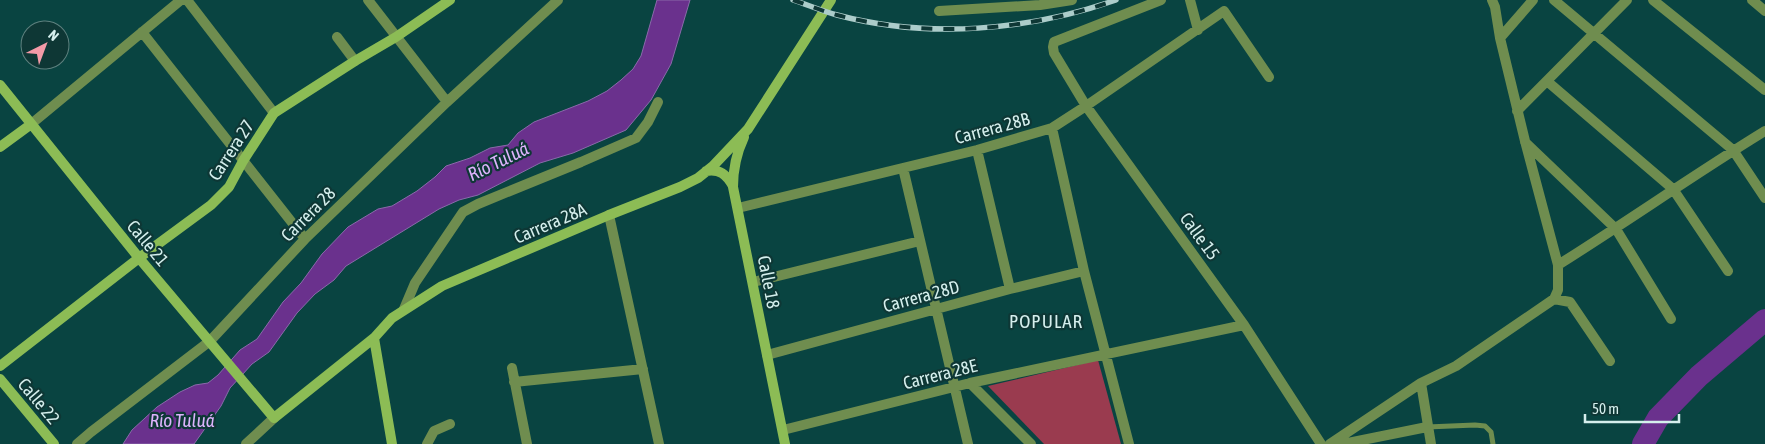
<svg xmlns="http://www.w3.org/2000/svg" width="1765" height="444" font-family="'Asap Condensed',sans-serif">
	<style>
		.green { fill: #9a3b4f }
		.water { fill: #6a318d; stroke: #8a6aaa }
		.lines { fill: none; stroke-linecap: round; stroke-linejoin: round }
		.river { stroke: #6a318d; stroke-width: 22 }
		.lane { stroke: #6f8d4f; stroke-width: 5 }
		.street { stroke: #6f8d4f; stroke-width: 10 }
		.secondary { stroke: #8cbc55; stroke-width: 10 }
		.rail-casing { stroke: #acccca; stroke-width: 5.5 }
		.rail { stroke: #0e3735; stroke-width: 4; stroke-dasharray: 11; stroke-linecap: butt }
		.labels { text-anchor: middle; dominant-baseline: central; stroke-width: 4.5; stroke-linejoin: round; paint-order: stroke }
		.street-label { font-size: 18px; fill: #d5efed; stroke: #0e3735 }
		.water-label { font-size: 19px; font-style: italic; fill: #ddb3fc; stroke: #0e3735 }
		.neighbourhood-label { font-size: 19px; letter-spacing: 1px; fill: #d5efed; stroke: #0e3735 }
	</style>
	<rect width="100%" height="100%" fill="#094441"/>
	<!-- green -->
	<path class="green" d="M1098 360 1121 444H1044L988 386Z"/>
	<!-- water -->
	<path class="water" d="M657 0H690L671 64 651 100 626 130 573 153 540 163 478 195 459 200 439 209 346 266 334 280 315 294 297 313 269 352 252 364 242 375 230 388 221 406 194 444H123L132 430 157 407 180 392 195 385 208 383 218 375 240 350 257 339 283 302 301 283 322 254 348 227 378 209 392 206 417 191 435 177 446 166 470 158 490 148 508 145 518 133 534 122 588 101 607 91 621 80 633 69 641 56Z"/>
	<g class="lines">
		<!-- river -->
		<path class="river" d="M1643 444 1658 418 1699 376 1765 320"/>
		<!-- lane -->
		<path class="lane" d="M1427 427 1475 425 1485 426 1491 432 1493 444"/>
		<!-- street -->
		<path class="street" d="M187 0 274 113
			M368 0 447 102
			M1161 0 1054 42 1053 47 1054 53 1086 106 1244 325 1321 444
			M1190 0 1198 30
			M1492 0 1495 7 1500 38 1525 141 1558 265V290L1554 299
			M1554 0 1733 150 1765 198
			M1653 0 1765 90
			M1752 0 1765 11
			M939 11 1040 5 1072 0
			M142 32 305 239
			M337 37 355 61
			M1500 38 1533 0
			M1548 82 1673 189 1728 271
			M1517 111 1627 0
			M30 125 181 0
			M1052 128 1084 271 1129 444
			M1525 142 1616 229 1671 319
			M977 150 1010 289
			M903 168 968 444
			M738 208 977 150 1052 128 1086 106 1224 11 1269 77
			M609 215 659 444
			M1558 265C1628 221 1695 174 1765 131
			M753 282 920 241
			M1554 299 1570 302 1610 361
			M404 309 415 283 463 212 478 204 581 162 636 138 648 122 658 102
			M767 355 1010 289 1084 271
			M512 368 527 444
			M514 382 643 369
			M970 383 1031 444
			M1421 383 1431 444
			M783 430 970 383 1244 325
			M77 444 91 432 210 341 305 239 447 102 558 0
			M246 444 274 418
			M427 444 434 431 450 424
			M1330 444 1421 383 1456 366 1554 299
			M1343 444 1427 427"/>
		<!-- secondary -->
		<path class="secondary" d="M0 85 139 258 274 418 374 338 392 318 442 286 609 215 680 187 698 178 713 166 748 129 831 0
			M744 137C736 154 733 168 733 187L785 444
			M0 147 30 125
			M706 171C720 169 726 174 733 186
			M374 338 392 444
			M0 366 139 258 211 205 229 187 243 161 274 113 355 61 396 37 450 0
			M0 379 54 444"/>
		<defs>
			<path id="rail" d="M793 0C808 5 822 11 837 15 928 39 1028 31 1116 0"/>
		</defs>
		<!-- rail casing -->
		<use href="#rail" class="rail-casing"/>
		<!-- rail -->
		<use href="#rail" class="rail"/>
	</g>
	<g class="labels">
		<!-- street labels -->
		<g class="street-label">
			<text transform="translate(992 128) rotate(-15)">Carrera 28B</text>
			<text transform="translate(231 150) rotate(-57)">Carrera 27</text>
			<text transform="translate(308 214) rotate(-45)">Carrera 28</text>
			<text transform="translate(550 223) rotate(-23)">Carrera 28A</text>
			<text transform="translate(1200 236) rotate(54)">Calle 15</text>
			<text transform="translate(148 243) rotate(50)">Calle 21</text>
			<text transform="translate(769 282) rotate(79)">Calle 18</text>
			<text transform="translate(921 296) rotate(-15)">Carrera 28D</text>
			<text transform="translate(940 374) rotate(-14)">Carrera 28E</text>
			<text transform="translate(39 401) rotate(50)">Calle 22</text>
		</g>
		<!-- water labels -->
		<g class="water-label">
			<text transform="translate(498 161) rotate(-26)">Río Tuluá</text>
			<text x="182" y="420">Río Tuluá</text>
		</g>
		<!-- neighbourhood labels -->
		<g class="neighbourhood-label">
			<text x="1046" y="321">POPULAR</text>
		</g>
	</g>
	<!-- north arrow -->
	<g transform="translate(45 45) rotate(42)"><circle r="24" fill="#0e3735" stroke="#5e817f"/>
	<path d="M0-4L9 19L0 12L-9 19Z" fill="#f39aa7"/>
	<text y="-8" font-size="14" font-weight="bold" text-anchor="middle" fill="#d5efed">N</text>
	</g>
	<!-- scale -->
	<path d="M1585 414v8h94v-8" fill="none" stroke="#d5efed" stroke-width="2.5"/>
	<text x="1592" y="414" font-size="15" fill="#d5efed" stroke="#0e3735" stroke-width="4" paint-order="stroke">50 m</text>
</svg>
